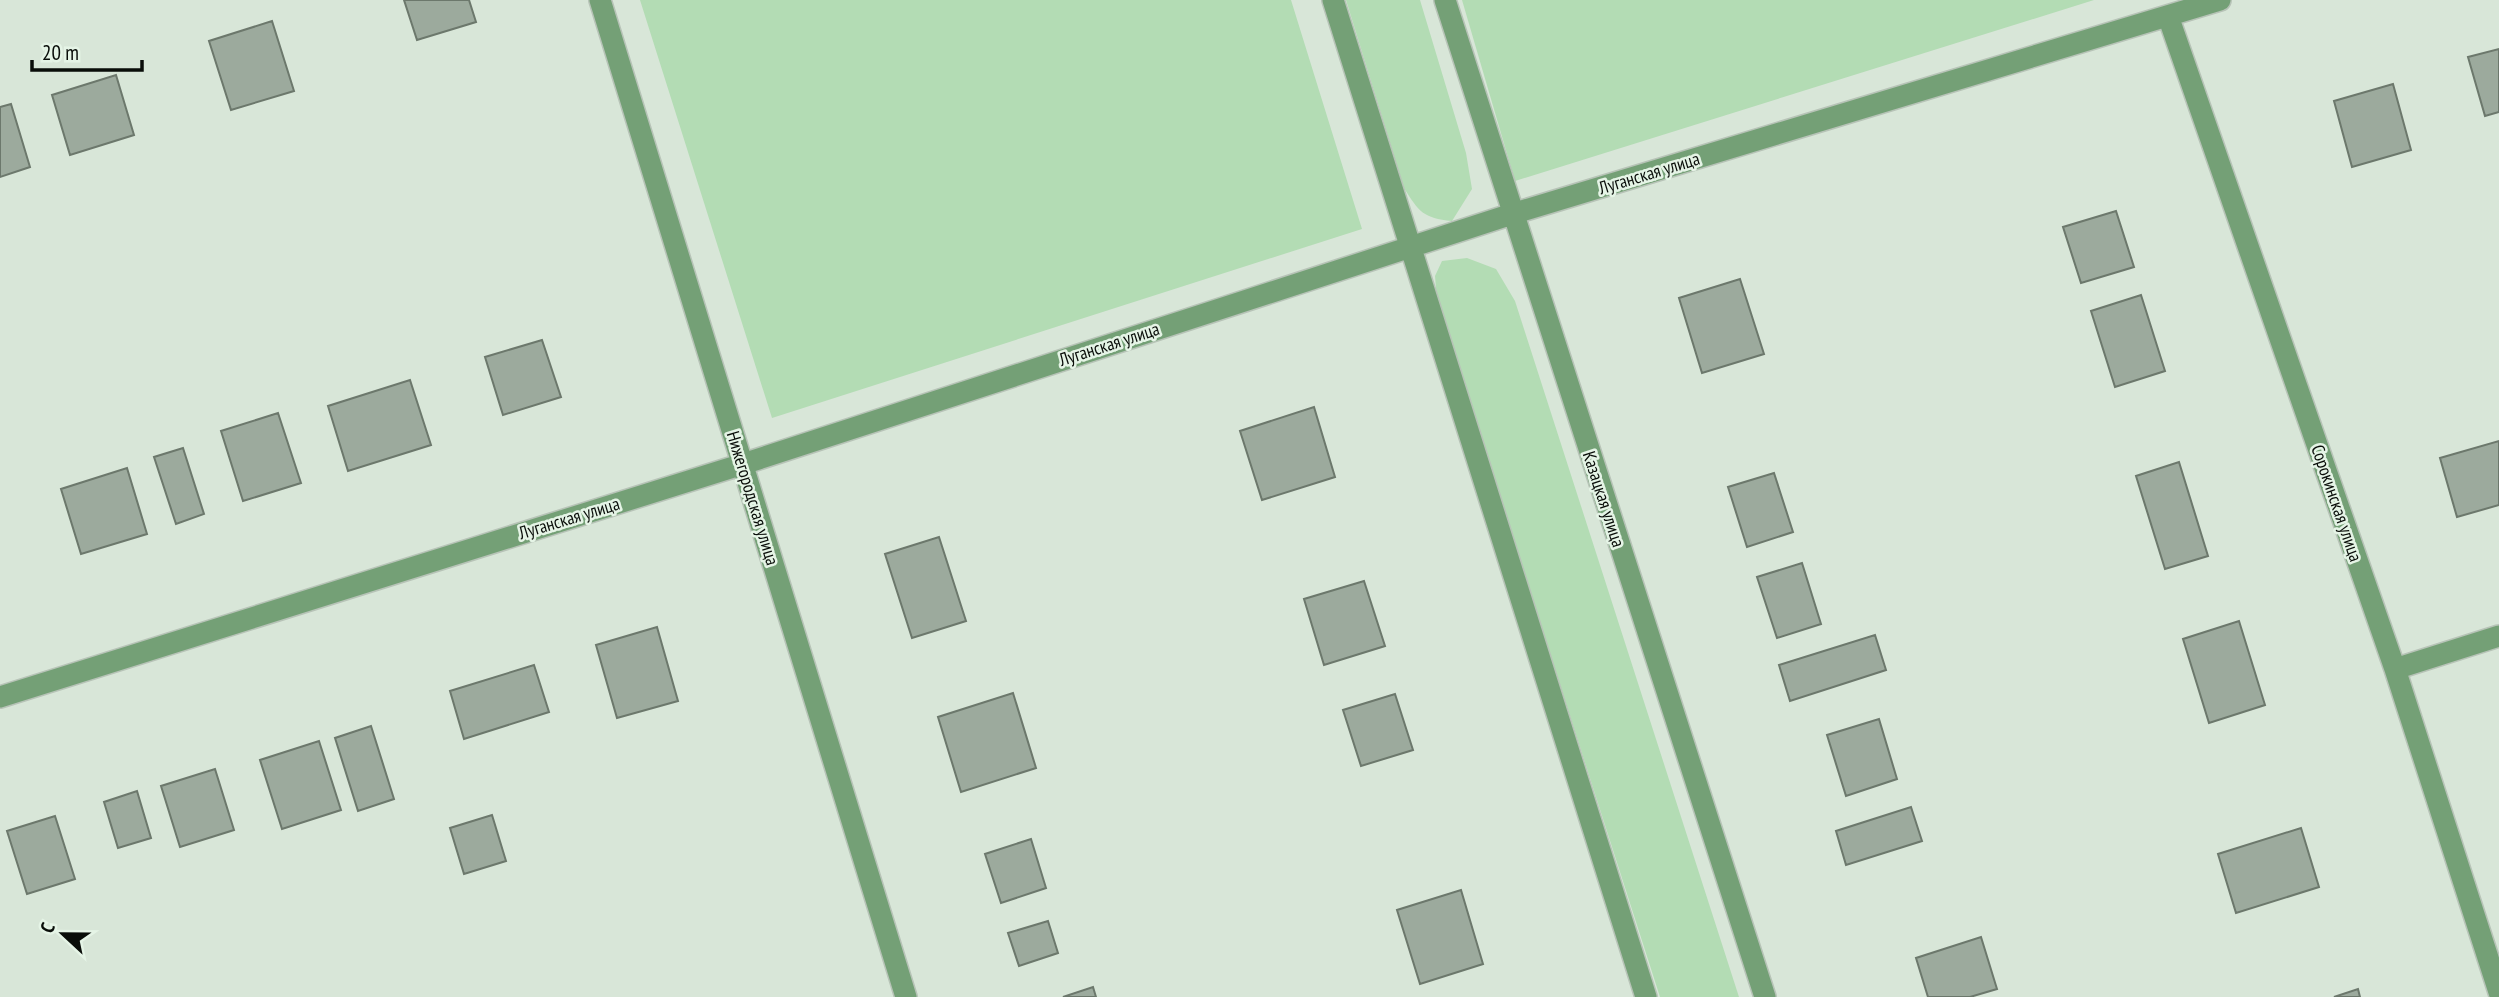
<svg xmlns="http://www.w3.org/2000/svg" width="2499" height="997" font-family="'PT Sans Narrow',sans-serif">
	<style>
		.green { fill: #b3dcb4 }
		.building { fill: #9caa9d; stroke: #6c786c; stroke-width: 2 }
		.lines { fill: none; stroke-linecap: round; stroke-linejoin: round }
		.minor-casing { stroke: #b7c3b7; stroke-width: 24 }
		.minor { stroke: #74a076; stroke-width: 21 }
		.labels { text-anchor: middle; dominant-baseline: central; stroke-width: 5; stroke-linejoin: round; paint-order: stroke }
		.street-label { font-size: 18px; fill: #090d09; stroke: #e5f4e6 }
	</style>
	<rect width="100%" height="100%" fill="#d8e6d8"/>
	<!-- green -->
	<path class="green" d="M640 0H1291L1362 229 772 418Z
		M1346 0H1420L1466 153 1472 189 1452 221C1423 218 1419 212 1404 188Z
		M1462 0H2094L1515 181Z
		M1467 258 1496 269 1515 301 1739 997H1660L1437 300 1435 276 1442 261Z"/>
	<!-- building -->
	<path class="building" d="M404 0H469L476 22 417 40Z
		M272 21 294 91 231 110 209 41Z
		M2499 49V112L2485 116 2468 57Z
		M116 75 134 135 70 155 52 95Z
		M2393 84 2411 150 2352 167 2334 101Z
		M11 104 30 167 0 177V107Z
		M2116 211 2134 267 2081 283 2063 227Z
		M1740 279 1764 354 1702 373 1679 298Z
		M2141 295 2165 371 2115 387 2091 311Z
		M542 340 561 397 503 415 485 357Z
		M410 380 431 445 348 471 328 406Z
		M1314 407 1335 477 1262 500 1240 431Z
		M278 413 301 483 243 501 221 431Z
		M2499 441V505L2457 517 2440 458Z
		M183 448 204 514 176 524 154 457Z
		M2179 462 2208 556 2165 569 2136 476Z
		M127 468 147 534 81 554 61 489Z
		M1774 473 1793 532 1747 547 1728 487Z
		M939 537 966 621 912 638 885 554Z
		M1802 563 1821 624 1777 638 1757 577Z
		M1364 581 1385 646 1324 665 1304 599Z
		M2239 621 2265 705 2209 723 2183 639Z
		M657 627 678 701 617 718 596 645Z
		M1875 635 1886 670 1790 701 1779 665Z
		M534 665 549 712 464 739 450 691Z
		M1013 693 1036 768 961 792 938 717Z
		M1395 694 1413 750 1361 766 1343 710Z
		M1879 719 1897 779 1846 796 1827 735Z
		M371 726 394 799 358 811 335 738Z
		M319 741 341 810 282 829 260 760Z
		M215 769 234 830 180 847 161 786Z
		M137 791 151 838 118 848 104 802Z
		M1911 807 1922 841 1846 865 1836 831Z
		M492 815 506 861 464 874 450 828Z
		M55 816 75 879 27 894 7 831Z
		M2301 828 2319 887 2236 913 2218 854Z
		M1031 839 1046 888 1001 903 985 854Z
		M1461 890 1483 964 1420 984 1397 910Z
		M1048 921 1058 953 1019 966 1008 933Z
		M1981 937 1997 989 1970 997H1928L1916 958Z
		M1093 987 1096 997H1063Z
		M2358 989 2360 997H2334Z"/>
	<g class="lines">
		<defs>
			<path id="minor" d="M600 0 906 997
				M1333 0 1646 997
				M1445 0 1765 997
				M2168 16 2395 669 2499 992
				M2395 669 2499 636
				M0 697 743 464 1512 214 2220 0"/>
		</defs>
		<!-- minor casing -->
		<use href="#minor" class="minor-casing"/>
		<!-- minor -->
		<use href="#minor" class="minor"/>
	</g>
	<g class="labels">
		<!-- street labels -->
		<g class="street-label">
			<text transform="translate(1649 173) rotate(-17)">Луганская улица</text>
			<text transform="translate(1109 344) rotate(-18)">Луганская улица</text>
			<text transform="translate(753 498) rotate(73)">Нижегородская улица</text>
			<text transform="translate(1604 499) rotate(72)">Казацкая улица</text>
			<text transform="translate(2337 503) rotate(71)">Сорокинская улица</text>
			<text transform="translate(569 518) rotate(-17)">Луганская улица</text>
		</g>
	</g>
	<!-- north arrow -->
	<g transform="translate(63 934) rotate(292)" stroke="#e5f4e6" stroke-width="5" paint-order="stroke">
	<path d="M0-5L12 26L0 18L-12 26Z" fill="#090d09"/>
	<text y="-10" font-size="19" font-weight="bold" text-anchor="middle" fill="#090d09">С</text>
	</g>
	<!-- scale -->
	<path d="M32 60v10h110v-10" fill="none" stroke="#090d09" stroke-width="3.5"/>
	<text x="42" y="60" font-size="21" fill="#090d09" stroke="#e5f4e6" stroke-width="5" paint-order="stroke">20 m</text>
</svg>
